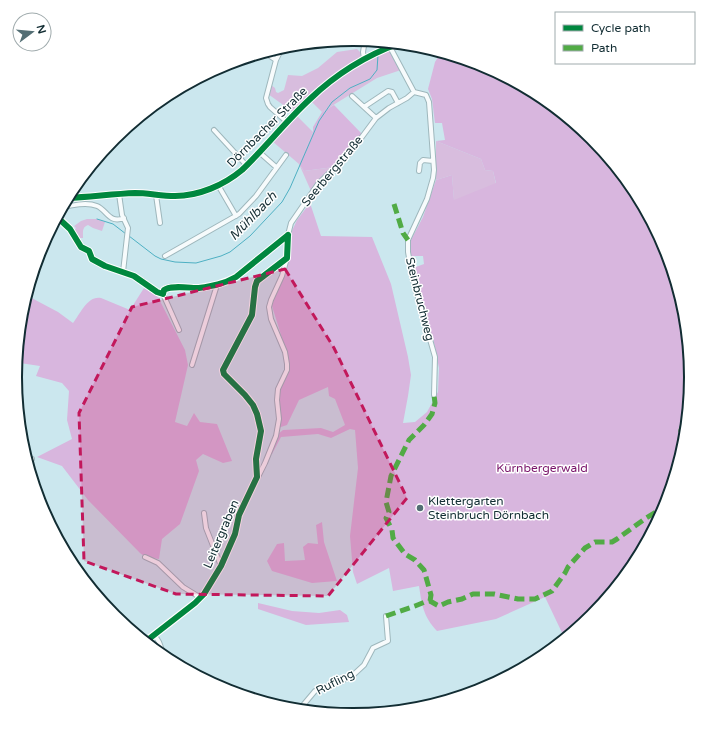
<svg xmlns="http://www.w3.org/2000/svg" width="707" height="754" font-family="'Varela Round',sans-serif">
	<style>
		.green { fill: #d8bdde }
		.forest { fill: #d8b6de }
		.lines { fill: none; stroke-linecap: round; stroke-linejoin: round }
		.stream { stroke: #4eb0c3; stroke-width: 1 }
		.minor-casing { stroke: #9eb7bc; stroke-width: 6 }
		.tertiary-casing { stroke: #9eb7bc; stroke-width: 7 }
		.minor { stroke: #f7fbfc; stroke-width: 4 }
		.tertiary { stroke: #f7fbfc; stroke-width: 5 }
		.quiet { stroke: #51ab45; stroke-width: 5; stroke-dasharray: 10 5; stroke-linecap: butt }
		.cycleway-casing { stroke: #fff; stroke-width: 8 }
		.cycleway { stroke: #00873e; stroke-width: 6 }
		.marked { fill: #c2185b; fill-opacity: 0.2; stroke: #c2185b; stroke-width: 3; stroke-dasharray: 8 5; stroke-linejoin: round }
		.poi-dot { fill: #536e74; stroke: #fff; stroke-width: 1.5 }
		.labels { text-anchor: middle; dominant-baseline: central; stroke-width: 3; stroke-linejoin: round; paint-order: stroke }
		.street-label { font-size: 12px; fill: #122d33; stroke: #fff }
		.park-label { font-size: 12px; fill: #7a146b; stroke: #fff }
		.poi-label { font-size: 12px; fill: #122d33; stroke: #fff; text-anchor: start }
		.water-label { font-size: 13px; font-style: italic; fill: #1b3339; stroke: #fff }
		.rim { fill: none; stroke: #122d33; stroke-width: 2 }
	</style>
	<rect width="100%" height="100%" fill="#cbe7ee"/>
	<!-- green -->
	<path class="green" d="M357 49 361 53 360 57 358 60 293 112 268 94 271 85 275 88 276 92 278 93 284 90 288 75 302 76 318 68 337 52Z
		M389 50 401 70 377 78 322 112 311 101C334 80 360 60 389 50Z
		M297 116 313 132 299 164 304 171 334 167 311 191 299 164 272 141Z
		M436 141 481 159 485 170 493 171 496 184 454 201 452 175 436 180Z
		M87 219H97L105 222 102 231 93 228 88 225C82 227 83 232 83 238H77L74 235V231L76 228 74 226 81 221Z"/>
	<!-- forest -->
	<path class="forest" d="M441 52 483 64 542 96 593 138 635 189 666 248 686 311 692 377 685 443 666 507 635 565 593 617 565 639 545 597 496 619 437 631C423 616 422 605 419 586L393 591 389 568 357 584 353 572 350 536 358 468 355 430 350 429 331 438 318 434 281 437 272 454H270L278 434 283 430 321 428 333 432 345 425 335 399 329 396 328 387 299 400 287 425 278 428 279 395 280 387 288 374 289 361 272 306 273 301 286 273 291 233 297 220 310 203 321 236 372 237 391 284 408 357 411 375 408 396 403 423 415 422 427 412 438 392 439 368 433 338 422 309 413 268 424 264 423 256H411V240L423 217 436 180 452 175 454 200 496 183 493 171 485 170 481 159 436 141 445 140 442 123H435L432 99 428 89 435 62Z
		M334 105 362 134 349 151 334 167 304 171 299 164 313 132V127L322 112Z
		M144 288 158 297 185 350 188 365 175 422 187 426 194 413 200 422 217 424 232 461 223 463 203 454 196 460 199 471 180 524 162 539 159 559 145 557 140 553 88 500 62 466 37 457 72 439 67 420 69 391 62 383 36 376 40 366 20 363 17 361 22 311 26 295 58 312 73 323C80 314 88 295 101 298L130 310Z
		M322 522 324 542 337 581 312 583 272 571 267 561 277 544 284 543 285 561 305 560 303 547 308 543 318 544 316 525Z
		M258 603 292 611 319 613 340 610 347 615 349 622 306 625 258 609Z"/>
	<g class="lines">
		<!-- stream -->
		<path class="stream" d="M378 49 380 44 385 42
			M97 219 113 224 126 234
			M129 236 155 256 161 259 175 262 196 263 221 256 230 252 250 236 282 202 290 188 319 121 332 102 350 88 370 79 377 70 378 55"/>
		<defs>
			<path id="minor" d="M283 46 276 60 266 98 268 104 270 107 287 122
				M264 52 276 60
				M364 59 363 52 365 40
				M414 92 426 95 429 102 434 170 433 178 427 199 408 240V252L413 280 435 357 434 395
				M352 96 376 118
				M364 107 388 91 392 92 398 103
				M214 130 247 166
				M259 152 276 167
				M419 171 420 163 423 160 433 161
				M218 185 236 216
				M119 194 122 215 128 228 123 272
				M156 195 160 223
				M62 208C71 205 87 202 97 206 107 210 109 224 124 218
				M57 217 70 229 81 247 89 251 92 259 105 266 134 276 143 281
				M165 256 239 214 256 196 286 155
				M179 330 163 294 166 288C172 287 179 288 186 288 203 288 220 286 236 277L288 235
				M192 365 217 285
				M26 459H32
				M257 477 256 459 261 431 257 414 253 405 245 395 224 374 223 370 252 315 255 287 257 281 287 258 288 235 291 223 318 184 350 153 376 118 389 108 407 98 414 92 390 47
				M204 513 206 528 221 566
				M145 557 158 563 183 587 201 598
				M154 634 159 642 165 658
				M145 642 195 603 204 594 221 566 235 534 239 515 265 463 276 436 279 419 277 400 278 389 287 370V364L285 352 271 319 269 307 271 300 282 276 287 258
				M299 710 315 691 351 677 364 665 373 648 388 641 386 616"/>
			<path id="tertiary" d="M67 198C90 197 112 194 135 193 148 193 161 196 175 196 199 196 224 185 242 170 266 147 286 121 310 99 336 74 367 55 400 43"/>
		</defs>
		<!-- minor casing -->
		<use href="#minor" class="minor-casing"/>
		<!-- tertiary casing -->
		<use href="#tertiary" class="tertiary-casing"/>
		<!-- minor -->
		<use href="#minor" class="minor"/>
		<!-- tertiary -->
		<use href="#tertiary" class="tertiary"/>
		<!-- quiet -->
		<path class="quiet" d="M394 204 403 233 408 240
			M671 491 679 452 681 430 689 409
			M430 601 431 595 424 570 415 560 405 554 393 538 392 530 386 518 389 512 386 502 391 476 409 440 424 425 432 414 435 403 434 395
			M386 616 415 606 425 602 430 601 437 605 439 606 448 602 462 599 473 594H494L518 599H535L552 591 565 573 568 567 585 548 595 542H612L617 539 646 518 666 506"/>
		<defs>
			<path id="cycleway" d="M67 198C90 197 112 194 135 193 148 193 161 196 175 196 199 196 224 185 242 170 266 147 286 121 310 99 336 74 367 55 400 43
				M57 217 70 229 81 247 89 251 92 259 105 266 134 276 157 292 163 294 164 290C170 285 190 288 199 288 212 286 224 284 236 277L288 235
				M145 642 195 603 204 594 221 566 235 534 239 515 257 477 256 459 261 431 257 414 253 405 245 395 224 374 223 370 252 315 255 287 257 281 287 258 288 235"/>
		</defs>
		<!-- cycleway casing -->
		<use href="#cycleway" class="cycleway-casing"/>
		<!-- cycleway -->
		<use href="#cycleway" class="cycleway"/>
	</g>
	<!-- marked area -->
	<path class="marked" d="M285 269 334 348 407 498 328 596 176 594 84 561 79 413 132 307Z"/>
	<!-- markers -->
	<circle class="poi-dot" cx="420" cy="508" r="4"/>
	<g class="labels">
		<!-- street labels -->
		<g class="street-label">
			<text transform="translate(267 127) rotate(-45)">Dörnbacher Straße</text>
			<text transform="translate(332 171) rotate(-50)">Seerbergstraße</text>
			<text transform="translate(420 299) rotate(76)">Steinbruchweg</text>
			<text transform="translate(221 534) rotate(-67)">Leitergraben</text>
			<text transform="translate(335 682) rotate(-27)">Rufling</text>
		</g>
		<!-- park labels -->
		<g class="park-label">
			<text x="542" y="468">Kürnbergerwald</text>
		</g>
		<!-- poi labels -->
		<g class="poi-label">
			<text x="428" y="501">Klettergarten<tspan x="428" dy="14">Steinbruch Dörnbach</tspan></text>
		</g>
		<!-- water labels -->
		<g class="water-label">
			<text transform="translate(253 216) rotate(-46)">Mühlbach</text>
		</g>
	</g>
	<!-- crop -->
	<path d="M0 0H707V754H0ZM22 377a331 331 0 1 1 662 0a331 331 0 1 1-662 0Z" fill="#fff" fill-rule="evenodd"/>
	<path class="rim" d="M22 377a331 331 0 1 1 662 0a331 331 0 1 1-662 0Z"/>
	<!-- legend -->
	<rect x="555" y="12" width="140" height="52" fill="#ffffff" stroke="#a0abad"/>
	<rect x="563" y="25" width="20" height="6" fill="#00873e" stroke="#a0abad"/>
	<text x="591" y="32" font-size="12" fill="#122d33">Cycle path</text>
	<rect x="563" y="45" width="20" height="6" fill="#51ab45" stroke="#a0abad"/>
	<text x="591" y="52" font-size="12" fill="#122d33">Path</text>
	<!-- north arrow -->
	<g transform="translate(32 32) rotate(74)"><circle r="19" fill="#ffffff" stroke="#a0abad"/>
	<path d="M0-3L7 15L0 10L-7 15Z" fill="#536e74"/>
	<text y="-6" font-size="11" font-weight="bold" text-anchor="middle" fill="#122d33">N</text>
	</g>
</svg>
